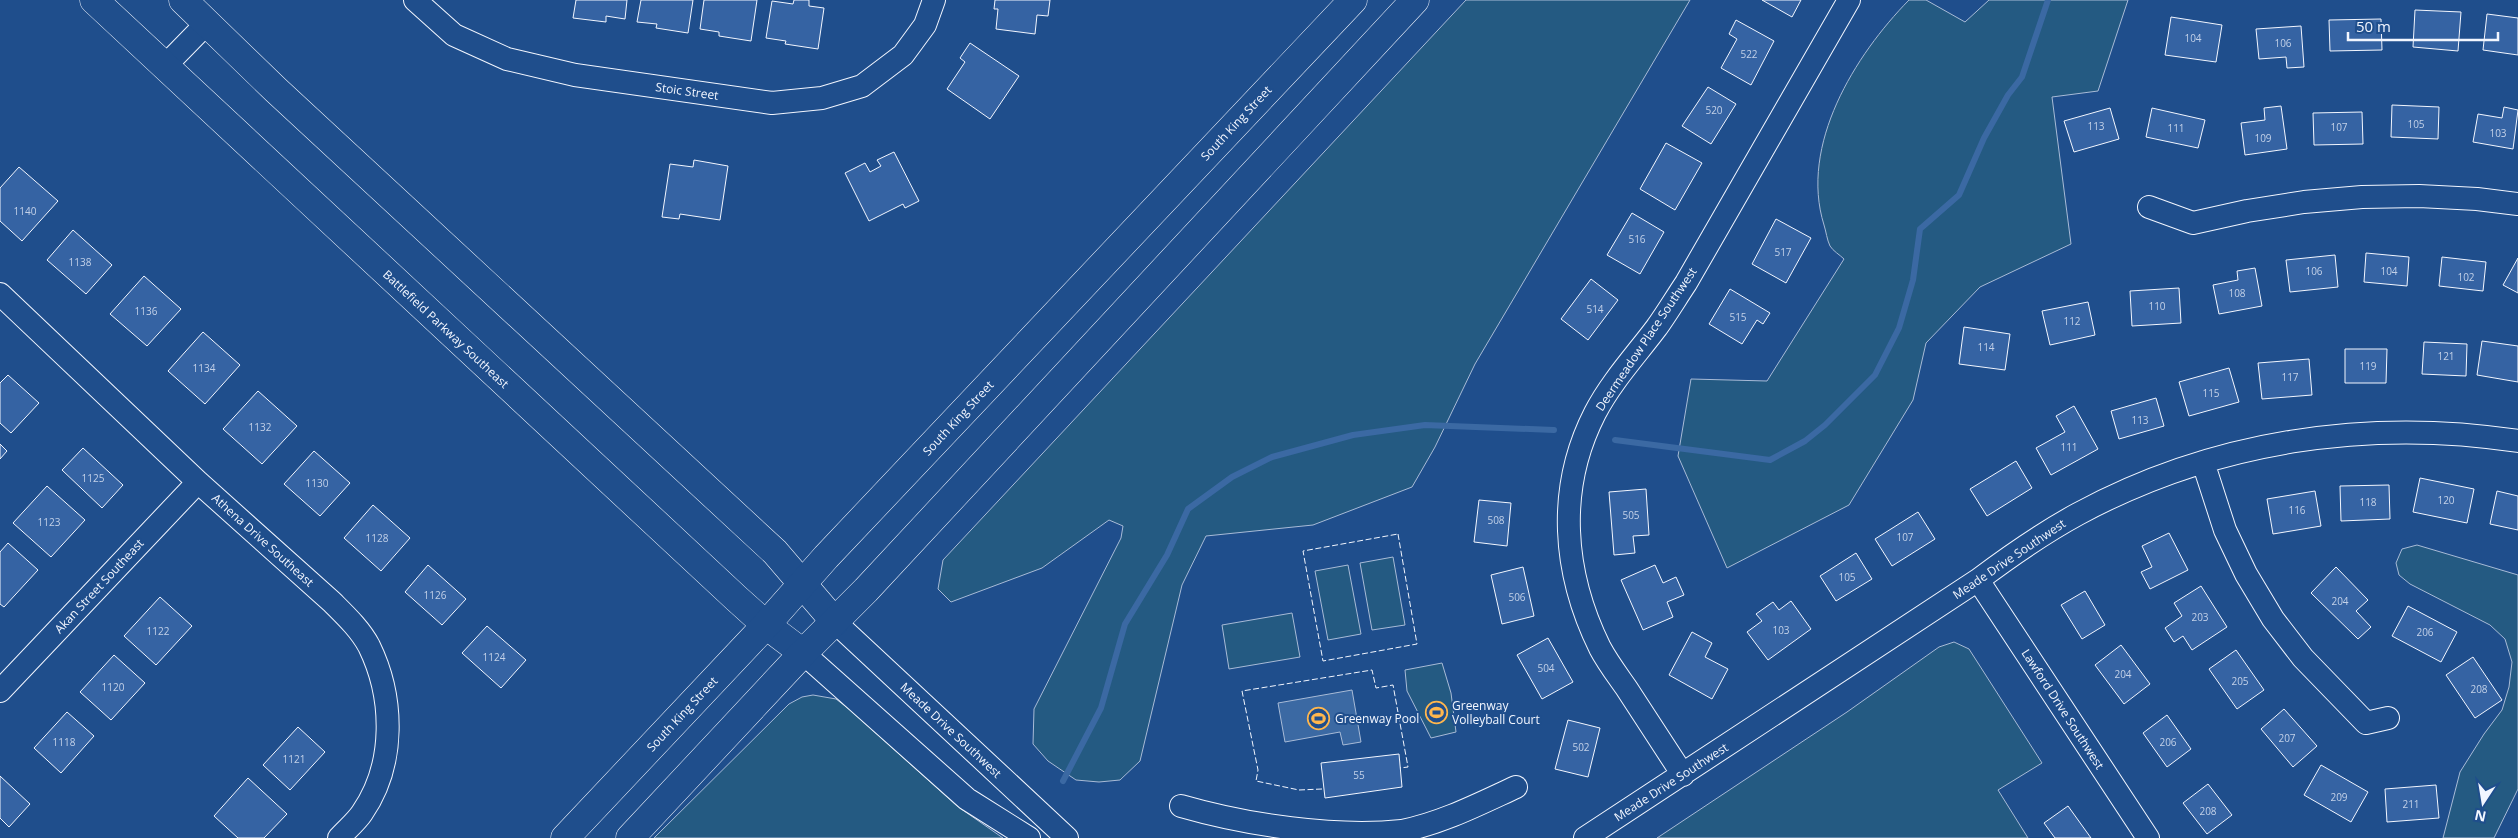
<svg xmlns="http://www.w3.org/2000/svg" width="2518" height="838" font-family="'Open Sans',sans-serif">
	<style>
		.green { fill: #245a82; stroke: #a8bbd7 }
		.water { fill: #3b69a3; stroke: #a8bbd7 }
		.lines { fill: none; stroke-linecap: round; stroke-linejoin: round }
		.stream { stroke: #3b69a3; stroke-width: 6 }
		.building { fill: #3563a3; stroke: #f2f6ff }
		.minor-casing { stroke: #f2f6ff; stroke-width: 24 }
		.major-casing { stroke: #f2f6ff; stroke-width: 29 }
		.highway-casing { stroke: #f2f6ff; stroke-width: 29 }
		.minor { stroke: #1f4e8c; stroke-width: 22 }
		.major { stroke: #1f4e8c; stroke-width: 28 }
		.highway { stroke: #1f4e8c; stroke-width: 28 }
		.fence { stroke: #f2f6ff; stroke-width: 1; stroke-dasharray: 6 2.5; stroke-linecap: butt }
		.labels { text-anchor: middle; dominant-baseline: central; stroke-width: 4; stroke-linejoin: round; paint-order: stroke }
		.number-label { font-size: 10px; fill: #c3d1e8 }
		.street-label { font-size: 12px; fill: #f2f6ff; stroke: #1f4e8c }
		.poi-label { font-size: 12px; fill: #f2f6ff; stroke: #1f4e8c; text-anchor: start }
	</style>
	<rect width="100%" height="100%" fill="#1f4e8c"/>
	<!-- green -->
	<path class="green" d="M1466 0H1690L1475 364 1435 447 1412 487 1313 525 1206 536 1182 585 1140 761 1120 780 1099 782 1076 780 1048 761 1033 744 1034 709 1121 538 1123 526 1109 520 1042 568 951 602 938 589 943 560Z
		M1909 0H1926L1965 22 1989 0H2128L2098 91 2052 97 2071 244 1980 287 1926 343 1913 400 1849 505 1727 568 1678 456 1691 379 1767 381 1844 259C1840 255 1833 251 1830 246 1827 240 1826 231 1824 225 1799 145 1855 55 1909 0Z
		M2417 545 2518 575V789L2494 838H2443L2460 772 2484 734 2502 710 2509 687 2512 662 2505 639 2490 625 2410 584 2399 575 2396 563 2402 549Z
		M1393 557 1405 625 1372 630 1360 563Z
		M1348 565 1361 634 1328 640 1315 571Z
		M1292 613 1300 657 1229 669 1222 625Z
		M1954 642 1969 649 2042 763 1998 790 2028 838H1657L1847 712 1939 647Z
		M1442 663 1451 693 1456 732 1431 738 1407 691 1405 670Z
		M813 695 836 699 849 709 957 806 1003 838H654L789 704 802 697Z"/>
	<!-- water -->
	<path class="water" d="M1352 690 1361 742 1343 745 1340 732 1285 742 1278 703Z"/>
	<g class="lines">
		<!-- stream -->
		<path class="stream" d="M1615 440 1770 460 1805 441 1825 425 1875 375 1899 328 1913 280 1920 229 1959 195 1984 138 2008 95 2022 77 2048 0
			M1063 781 1101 708 1125 624 1167 555 1188 509 1232 477 1272 457 1353 435 1425 425 1554 430"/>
	</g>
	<!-- building -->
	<path class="building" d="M576 0H627L625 19 606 16V22L573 18Z
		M641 0H693L688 33 656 28 657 24 637 22Z
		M704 0H757L751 41 719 36V32L700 29Z
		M794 0H809V6L824 8 818 49 785 44 786 41 766 38 772 1 793 4Z
		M995 0H1050L1048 16 1037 15 1035 34 996 29 998 9H994Z
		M1762 0H1801L1792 17Z
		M2415 10 2461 12 2458 51 2413 47Z
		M2487 14 2518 18V55L2483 50Z
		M2171 17 2222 25 2216 62 2165 55Z
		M2381 19 2382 50 2330 51 2329 20Z
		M1736 20 1774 41 1751 85 1721 68 1737 39 1729 34Z
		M2301 26 2304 67 2287 68 2286 57 2259 59 2256 29Z
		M970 43 1019 76 990 119 947 89 965 62 960 58Z
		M1708 87 1736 104 1711 144 1682 126Z
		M2392 105 2439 107 2438 139 2391 137Z
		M2281 106 2287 149 2245 155 2241 123 2265 120 2264 108Z
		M2504 107 2518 110 2513 149 2473 142 2478 114 2502 118Z
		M2110 108 2119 139 2074 152 2064 121Z
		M2152 108 2205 120 2198 148 2146 137Z
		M2362 112 2363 144 2314 145 2313 113Z
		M1666 143 1702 163 1675 210 1640 189Z
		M894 152 919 201 905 208 903 204 869 221 845 173 865 163 870 172 881 166 877 160Z
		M694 160 728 166 720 220 680 214 679 219 662 217 670 164 693 167Z
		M19 167 58 201 22 241 0 221V188Z
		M1632 213 1664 232 1640 274 1607 255Z
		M1776 219 1811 238 1786 283 1752 264Z
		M73 230 112 265 86 294 47 260Z
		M2366 253 2409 257 2407 286 2364 282Z
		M2335 255 2338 287 2290 292 2286 260Z
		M2442 257 2486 262 2483 291 2439 286Z
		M2518 258V293L2503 285Z
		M2255 268 2262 306 2219 314 2213 285 2238 280 2237 271Z
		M144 276 181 309 147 346 110 314Z
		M1591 279 1618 300 1588 340 1561 319Z
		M2179 288 2181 323 2132 326 2130 291Z
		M1730 289 1770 313 1763 324 1757 320 1742 344 1709 324Z
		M2088 302 2095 335 2050 345 2042 311Z
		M1964 327 2010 334 2005 370 1959 364Z
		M203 332 240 365 205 404 168 371Z
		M2482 341 2518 346V382L2477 375Z
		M2424 342 2467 344 2466 376 2422 374Z
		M2345 349H2387L2386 383H2345Z
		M2309 359 2312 395 2262 399 2258 363Z
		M2229 368 2239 402 2189 416 2179 382Z
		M8 375 39 403 11 433 0 423V383Z
		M258 391 297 426 262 464 223 429Z
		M2156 398 2164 426 2119 439 2111 411Z
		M2074 406 2098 449 2051 475 2036 448 2065 432 2056 416Z
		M0 444 7 451 0 459Z
		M83 448 123 485 102 508 62 470Z
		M314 451 350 483 320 516 284 484Z
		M2016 461 2032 488 1987 516 1970 489Z
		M2420 478 2474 489 2467 523 2413 512Z
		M2389 485 2390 519 2341 521 2340 486Z
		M47 486 85 520 51 557 13 523Z
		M1646 489 1649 535 1633 536 1635 553 1614 555 1609 492Z
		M2315 491 2321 526 2273 534 2267 499Z
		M2497 491 2518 496V530L2490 524Z
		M1479 500 1511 503 1507 546 1474 542Z
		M373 505 410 538 381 571 344 538Z
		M1918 512 1935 539 1892 566 1875 539Z
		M2169 533 2188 570 2150 589 2141 572 2152 567 2142 546Z
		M8 543 38 570 4 607 0 604V552Z
		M1856 553 1872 579 1836 601 1820 576Z
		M428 565 466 599 442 625 405 592Z
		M1655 565 1663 583 1676 577 1684 595 1667 602 1673 617 1643 630 1621 580Z
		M1523 567 1534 616 1502 624 1491 575Z
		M2336 567 2368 600 2356 611 2371 627 2358 639 2311 593Z
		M2201 586 2227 627 2192 650 2183 636 2174 642 2165 628 2182 616 2174 603Z
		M2085 591 2105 625 2082 639 2061 605Z
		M160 597 192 626 156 665 124 636Z
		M1791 601 1811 629 1768 660 1747 632 1762 621 1756 614 1773 602 1779 610Z
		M2408 606 2457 632 2441 662 2392 636Z
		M487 626 526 660 501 688 462 653Z
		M1692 632 1712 643 1705 657 1728 669 1712 699 1669 675Z
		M1548 638 1573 682 1542 699 1517 655Z
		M2121 645 2150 684 2124 704 2095 665Z
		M2236 650 2264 690 2237 709 2209 669Z
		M114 655 145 683 111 720 80 692Z
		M2473 657 2502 700 2475 718 2446 675Z
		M2284 709 2317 746 2293 767 2261 729Z
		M67 712 94 736 61 773 34 748Z
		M2167 715 2191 749 2167 767 2143 733Z
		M1568 720 1600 728 1588 777 1555 769Z
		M298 727 325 752 290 790 263 765Z
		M1399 754 1402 787 1325 798 1321 763Z
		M2321 765 2368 792 2351 822 2304 795Z
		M0 776 30 804 9 827 0 818Z
		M248 778 287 814 264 838H238L214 816Z
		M2208 784 2232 815 2207 834 2183 803Z
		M2436 785 2439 818 2387 822 2385 789Z
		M2068 806 2091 838H2055L2044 823Z"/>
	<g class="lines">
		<defs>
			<path id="minor" d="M415 0 454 35 507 59 575 75 772 103 822 98 862 86 903 55 925 25 934 0
				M165 66 207 23
				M2149 207 2193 223 2247 211 2304 202 2362 197 2419 196 2477 199 2518 204
				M0 294 198 482 332 602C345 615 360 629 369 646 394 697 396 764 362 813 356 822 346 830 339 838
				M2203 462 2225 530 2246 574 2273 619 2303 658 2366 723 2388 718
				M1978 580 2148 838
				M835 622 1067 838
				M803 653 967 799 1029 838
				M0 691 198 482
				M1683 775C1664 746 1646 718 1627 689 1618 676 1608 663 1600 648 1563 573 1556 489 1595 413 1611 382 1636 355 1657 327 1667 313 1676 298 1686 283L1849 0
				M1181 806C1247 825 1334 838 1402 831 1442 823 1479 804 1516 787
				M1585 838 1978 580C2010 556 2043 533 2078 514 2213 441 2368 418 2518 441"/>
			<path id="major" d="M94 0 736 598 766 625 803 653
				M183 0 276 90 775 552 835 622"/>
			<path id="highway" d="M565 838 766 625 826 557 1353 0
				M630 838 803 653 866 590 1415 0"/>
		</defs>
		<!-- minor casing -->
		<use href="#minor" class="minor-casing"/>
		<!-- major casing -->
		<use href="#major" class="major-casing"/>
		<!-- highway casing -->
		<use href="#highway" class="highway-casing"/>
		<!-- minor -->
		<use href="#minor" class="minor"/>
		<!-- major -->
		<use href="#major" class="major"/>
		<!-- highway -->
		<use href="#highway" class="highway"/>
		<!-- fence -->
		<path class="fence" d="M1398 534 1417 644 1323 661 1303 551Z
			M1322 789 1299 790 1256 781 1258 770 1242 691 1372 670 1376 688 1393 685 1408 767 1400 768"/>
	</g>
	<!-- icons -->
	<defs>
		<symbol id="stadium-ring" viewBox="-11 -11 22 22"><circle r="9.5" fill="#1f4e8c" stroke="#ffb74d" stroke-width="1.5"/><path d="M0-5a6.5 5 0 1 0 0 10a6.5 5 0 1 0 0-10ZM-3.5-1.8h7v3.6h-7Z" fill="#ffb74d"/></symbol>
	</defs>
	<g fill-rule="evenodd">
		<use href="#stadium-ring" x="1424" y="700" width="25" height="25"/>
		<use href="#stadium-ring" x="1306" y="706" width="25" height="25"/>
	</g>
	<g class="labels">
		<!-- number labels -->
		<g class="number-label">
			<text x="2193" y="38">104</text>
			<text x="2283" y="43">106</text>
			<text x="1749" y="54">522</text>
			<text x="1714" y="110">520</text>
			<text x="2416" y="124">105</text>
			<text x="2096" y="126">113</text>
			<text x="2339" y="127">107</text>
			<text x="2176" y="128">111</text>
			<text x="2498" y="133">103</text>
			<text x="2263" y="138">109</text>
			<text x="25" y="211">1140</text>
			<text x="1637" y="239">516</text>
			<text x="1783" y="252">517</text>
			<text x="80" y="262">1138</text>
			<text x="2314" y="271">106</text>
			<text x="2389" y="271">104</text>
			<text x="2466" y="277">102</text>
			<text x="2237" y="293">108</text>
			<text x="2157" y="306">110</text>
			<text x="1595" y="309">514</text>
			<text x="146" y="311">1136</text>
			<text x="1738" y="317">515</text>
			<text x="2072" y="321">112</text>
			<text x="1986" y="347">114</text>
			<text x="2446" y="356">121</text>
			<text x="2368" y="366">119</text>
			<text x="204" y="368">1134</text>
			<text x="2290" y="377">117</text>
			<text x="2211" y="393">115</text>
			<text x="2140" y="420">113</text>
			<text x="260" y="427">1132</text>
			<text x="2069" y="447">111</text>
			<text x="93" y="478">1125</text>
			<text x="317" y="483">1130</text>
			<text x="2446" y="500">120</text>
			<text x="2368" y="502">118</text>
			<text x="2297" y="510">116</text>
			<text x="1631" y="515">505</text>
			<text x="1496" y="520">508</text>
			<text x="49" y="522">1123</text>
			<text x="1905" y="537">107</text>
			<text x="377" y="538">1128</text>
			<text x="1847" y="577">105</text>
			<text x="435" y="595">1126</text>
			<text x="1517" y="597">506</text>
			<text x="2340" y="601">204</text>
			<text x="2200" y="617">203</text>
			<text x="1781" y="630">103</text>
			<text x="158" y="631">1122</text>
			<text x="2425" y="632">206</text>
			<text x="494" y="657">1124</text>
			<text x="1546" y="668">504</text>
			<text x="2123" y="674">204</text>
			<text x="2240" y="681">205</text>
			<text x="113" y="687">1120</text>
			<text x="2479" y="689">208</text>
			<text x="2287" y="738">207</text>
			<text x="64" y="742">1118</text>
			<text x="2168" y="742">206</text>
			<text x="1581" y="747">502</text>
			<text x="294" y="759">1121</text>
			<text x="1359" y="775">55</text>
			<text x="2339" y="797">209</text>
			<text x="2411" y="804">211</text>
			<text x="2208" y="811">208</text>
		</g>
		<!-- street labels -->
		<g class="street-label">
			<text transform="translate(687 91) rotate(8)">Stoic Street</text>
			<text transform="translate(1236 123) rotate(-47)">South King Street</text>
			<text transform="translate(446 329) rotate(43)">Battlefield Parkway Southeast</text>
			<text transform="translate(1646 339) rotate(-56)">Deermeadow Place Southwest</text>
			<text transform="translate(958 418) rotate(-47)">South King Street</text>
			<text transform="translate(263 540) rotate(42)">Athena Drive Southeast</text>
			<text transform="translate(2009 559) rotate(-34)">Meade Drive Southwest</text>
			<text transform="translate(99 586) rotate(-47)">Akan Street Southeast</text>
			<text transform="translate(2063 709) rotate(57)">Lawford Drive Southwest</text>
			<text transform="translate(682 714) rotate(-47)">South King Street</text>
			<text transform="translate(951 730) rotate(43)">Meade Drive Southwest</text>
			<text transform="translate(1671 782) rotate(-33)">Meade Drive Southwest</text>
		</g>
		<!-- poi labels -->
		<g class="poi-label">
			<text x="1452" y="705">Greenway<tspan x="1452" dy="14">Volleyball Court</tspan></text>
			<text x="1335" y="718">Greenway Pool</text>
		</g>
	</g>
	<!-- north arrow -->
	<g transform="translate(2483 803) rotate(192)" stroke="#1f4e8c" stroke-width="4" paint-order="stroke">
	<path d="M0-4L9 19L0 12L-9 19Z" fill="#f2f6ff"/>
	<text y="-8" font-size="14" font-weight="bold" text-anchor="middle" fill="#f2f6ff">N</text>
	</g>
	<!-- scale -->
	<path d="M2348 32v8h150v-8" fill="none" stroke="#f2f6ff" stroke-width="2.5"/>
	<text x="2356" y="32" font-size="15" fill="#f2f6ff" stroke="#1f4e8c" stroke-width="4" paint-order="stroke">50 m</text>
</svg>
